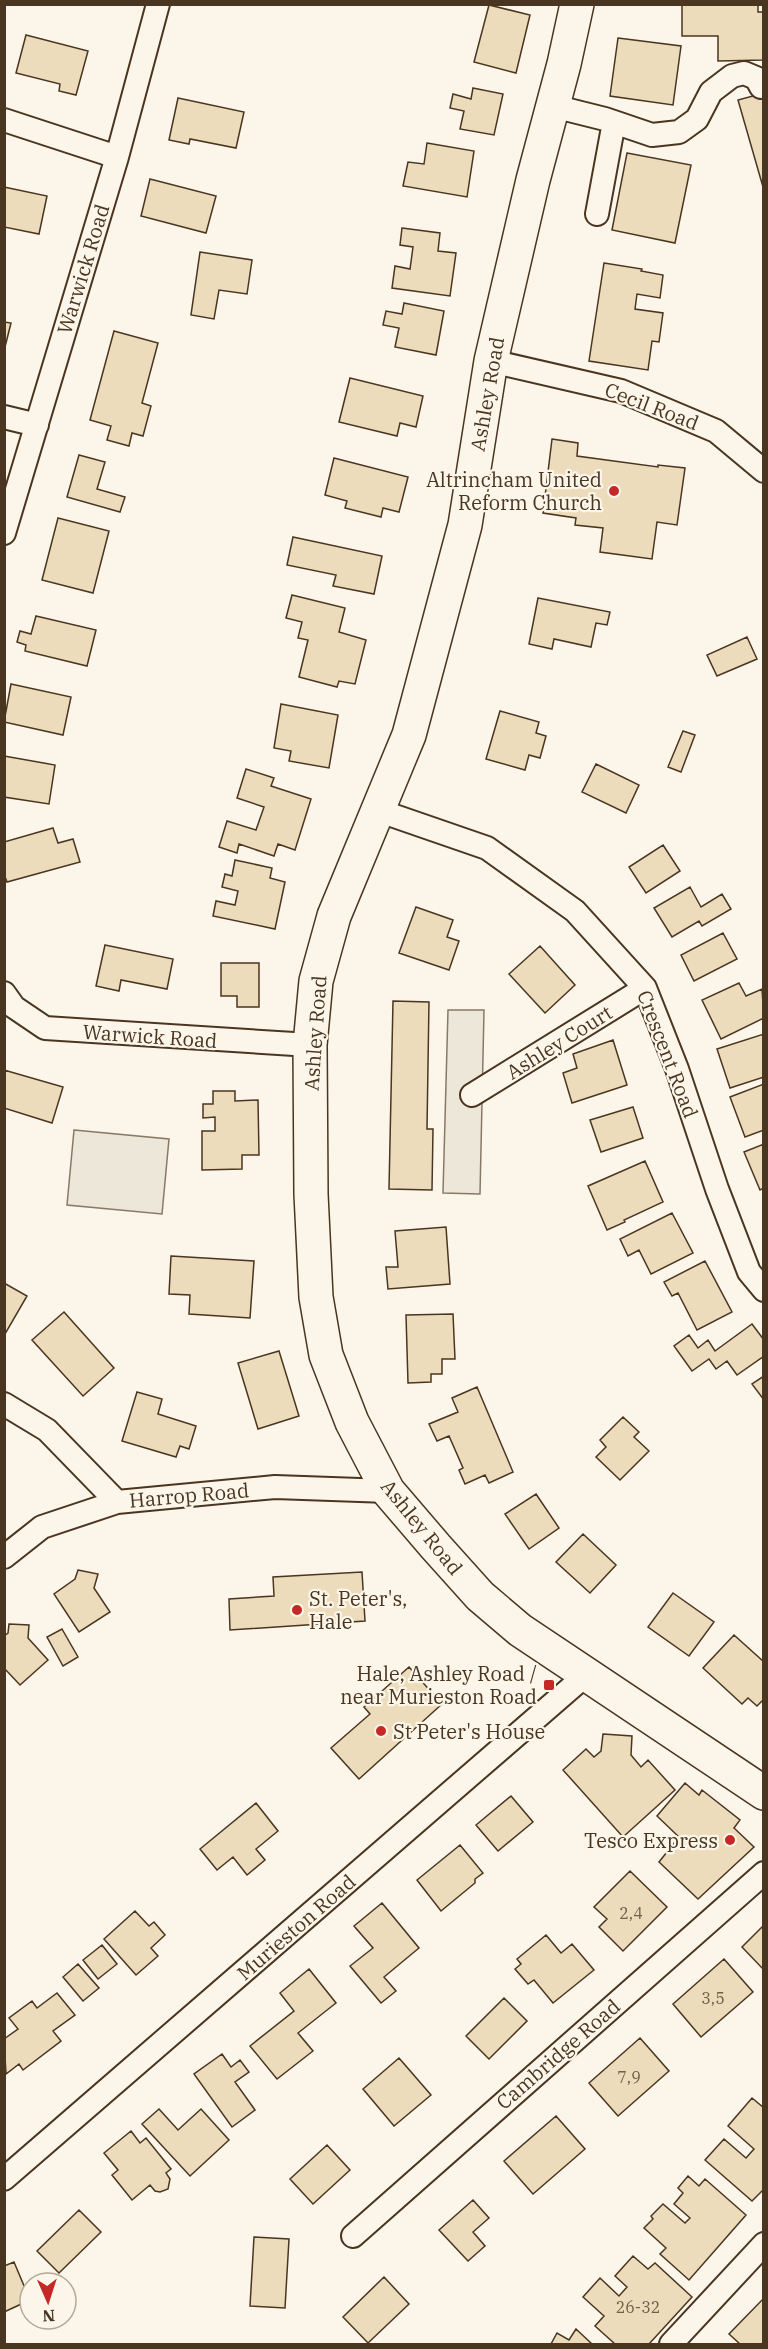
<svg xmlns="http://www.w3.org/2000/svg" width="768" height="2349" font-family="'IBM Plex Serif',serif">
	<style>
		.parking { fill: #ede7d9; stroke: #887966; stroke-width: 1.5 }
		.building { fill: #ecdcbc; stroke: #4a3520; stroke-width: 1.5 }
		.lines { fill: none; stroke-linecap: round; stroke-linejoin: round }
		.minor-casing { stroke: #4a3520; stroke-width: 26 }
		.secondary-casing { stroke: #4a3520; stroke-width: 36 }
		.minor { stroke: #fbf6e9; stroke-width: 22 }
		.secondary { stroke: #fbf6e9; stroke-width: 33 }
		.poi-dot { fill: #c62828; stroke: #fbf6e9; stroke-width: 2 }
		.labels { text-anchor: middle; dominant-baseline: central; stroke-width: 4.5; stroke-linejoin: round; paint-order: stroke }
		.number-label { font-size: 16px; fill: #725f47 }
		.street-label { font-size: 20px; fill: #4a3520; stroke: #fbf6e9 }
		.poi-label { font-size: 20px; fill: #4a3520; stroke: #fbf6e9; text-anchor: end }
	</style>
	<rect width="100%" height="100%" fill="#fbf6e9"/>
	<!-- parking -->
	<path class="parking" d="M448 1010H484L480 1194 443 1193Z
		M74 1130 169 1139 162 1214 67 1205Z"/>
	<!-- building -->
	<path class="building" d="M682 4H758V12H764V60L718 61V36H682Z
		M489 5 530 15 516 73 474 62Z
		M26 35 88 51 76 95 59 91 60 84 16 73Z
		M618 38 681 46 673 105 610 96Z
		M473 88 503 94 494 135 460 129 464 111 450 108 453 94 471 99Z
		M764 93V186L763 187 738 100Z
		M178 98 244 112 236 148 190 139 189 144 169 140Z
		M427 143 474 151 467 197 403 186 408 162 424 164Z
		M627 153 691 165 675 243 612 230Z
		M150 179 216 196 206 233 141 216Z
		M4 187 47 196 39 234 4 227Z
		M402 228 440 233 438 251 456 253 450 296 392 288 395 266 410 269 413 247 400 245Z
		M200 252 252 260 247 294 219 290 214 319 191 315Z
		M604 263 642 269 641 271 663 275 660 298 637 294 635 309 663 313 659 342 652 341 648 370 589 361Z
		M404 303 444 311 436 355 395 347 399 328 383 325 386 311 402 314Z
		M4 322 11 323 4 351Z
		M114 331 158 343 142 403 151 406 143 436 132 433 129 446 107 440 111 426 90 420Z
		M350 378 423 396 416 427 400 423 397 436 339 422Z
		M552 439 578 443 577 456 658 467V465L685 468 677 525 657 522 652 559 600 552 603 528 575 525 576 518 543 513Z
		M79 455 105 462 97 489 125 497 120 512 67 497Z
		M334 458 408 477 399 512 383 508 381 517 345 508 347 501 325 495Z
		M58 518 109 531 93 593 42 580Z
		M293 537 382 556 374 594 333 586 336 575 287 565Z
		M292 595 345 608 339 632 366 640 355 684 339 681 337 687 299 677 308 640 298 638 302 622 286 618Z
		M538 598 610 612 607 625 596 623 591 647 554 639 552 649 529 644Z
		M36 616 96 630 87 666 25 651 26 645 17 642 20 631 31 634Z
		M747 637 757 659 717 676 707 655Z
		M11 684 71 697 63 735 4 722Z
		M281 704 338 715 329 768 289 761 291 751 274 748Z
		M500 711 539 722 536 733 546 736 540 758 529 755 525 770 486 759Z
		M683 731 695 735 681 772 668 767Z
		M4 756 55 765 49 804 4 797Z
		M596 764 639 785 626 813 582 792Z
		M246 769 274 778 271 786 311 799 295 850 278 844 274 856 239 844 237 853 219 847 227 821 256 830 264 807 237 798Z
		M53 828 58 843 73 839 80 862 7 882 4 874V842Z
		M663 845 680 871 646 893 629 867Z
		M235 860 272 868 270 878 285 882 275 929 213 916 216 901 235 905 238 891 222 887 225 874 232 876Z
		M690 887 701 907 722 894 731 909 702 926 699 921 672 937 654 908Z
		M416 907 453 920 447 937 459 941 449 970 399 953Z
		M723 933 737 959 694 981 681 955Z
		M105 945 173 959 167 989 121 980 119 991 96 986Z
		M540 946 575 985 545 1013 509 974Z
		M221 963H259V1007H237V996H221Z
		M739 983 746 996 762 989 764 1018 721 1039 702 1000Z
		M393 1001 429 1002 427 1129H433L432 1190 389 1189Z
		M764 1034V1077L730 1088 717 1049Z
		M613 1040 627 1085 572 1103 563 1073 577 1068 573 1054Z
		M4 1070 63 1087 52 1123 4 1108Z
		M764 1084V1130L745 1137 730 1097Z
		M213 1091H235V1101L258 1100 259 1155H242V1169L202 1170V1131H215V1117L203 1118V1104H213Z
		M633 1107 643 1138 601 1152 590 1120Z
		M764 1144V1188L760 1190 744 1152Z
		M645 1161 663 1202 624 1220 625 1222 607 1230 588 1186Z
		M672 1213 693 1253 651 1274 639 1250 628 1256 620 1239Z
		M446 1227 450 1284 388 1289 386 1267H398L395 1231Z
		M171 1256 254 1261 250 1318 189 1314 190 1295 169 1294Z
		M705 1261 732 1312 697 1330 678 1293 672 1296 664 1282Z
		M4 1283 27 1296 5 1334H4Z
		M64 1312 114 1368 83 1396 32 1340Z
		M453 1314 455 1359H442V1374H431V1382L408 1383 406 1315Z
		M752 1324 764 1340V1356L737 1375 727 1361 716 1369 709 1359 692 1371 674 1346 689 1335 698 1348 708 1340 715 1351Z
		M279 1351 299 1416 258 1429 238 1363Z
		M764 1376V1400L752 1384Z
		M477 1387 513 1472 489 1483 485 1475 465 1484 459 1470 463 1468 449 1436 437 1441 429 1424 458 1412 452 1398Z
		M137 1392 162 1399 158 1414 196 1426 189 1449 180 1446 176 1457 122 1441Z
		M623 1417 639 1432 634 1437 649 1451 620 1480 596 1457 606 1447 600 1440Z
		M536 1494 559 1528 529 1549 505 1514Z
		M583 1534 616 1565 590 1593 556 1562Z
		M78 1570 98 1574 94 1588 110 1612 79 1632 54 1594 75 1579Z
		M362 1572 365 1621 230 1630 229 1599 274 1596 273 1577Z
		M673 1593 714 1622 689 1656 648 1627Z
		M9 1624 29 1625 28 1638 48 1660 20 1685 4 1668V1636L8 1633Z
		M62 1629 78 1657 63 1666 47 1637Z
		M734 1635 764 1662V1699L757 1706 748 1698 742 1704 703 1668Z
		M409 1667 442 1704 359 1779 331 1748 370 1714 364 1707Z
		M603 1734 632 1736 631 1755 641 1767 648 1760 675 1790 623 1837 563 1770 586 1749 594 1757 601 1751Z
		M685 1783 699 1795 702 1790 740 1820 734 1828 754 1847 698 1899 659 1862 679 1837 657 1816Z
		M511 1796 533 1822 498 1851 476 1825Z
		M256 1803 278 1831 256 1849 265 1860 247 1875 233 1857 217 1870 200 1849Z
		M460 1845 483 1873 475 1879V1883L441 1911 417 1880Z
		M630 1871 667 1907 623 1951 599 1927 607 1919 594 1907Z
		M382 1903 419 1948 384 1977 396 1991 381 2003 350 1966 373 1948 354 1926Z
		M135 1911 149 1926 154 1922 165 1935 151 1948 158 1956 136 1975 104 1939Z
		M764 1925V1970L742 1947Z
		M546 1935 561 1953 572 1944 594 1970 553 2003 534 1980 528 1984 515 1969 521 1964 517 1959Z
		M102 1945 117 1964 98 1979 83 1960Z
		M724 1959 753 1992 701 2037 673 2004Z
		M78 1964 99 1988 83 2001 63 1977Z
		M309 1969 336 2003 298 2033 313 2051 277 2079 250 2046 294 2011 280 1993Z
		M57 1993 75 2015 53 2031 61 2041 23 2070 19 2064 6 2074 4 2039 18 2029 9 2018 32 2001 37 2008Z
		M504 1998 527 2021 489 2059 466 2036Z
		M640 2038 669 2071 618 2116 589 2083Z
		M222 2054 231 2067 240 2060 249 2072 235 2082 255 2110 232 2127 194 2074Z
		M399 2058 431 2095 394 2126 363 2089Z
		M752 2098 764 2108V2189L752 2201 705 2160 724 2139 746 2158 754 2149 728 2126Z
		M159 2109 178 2130 201 2109 229 2140 190 2176 142 2124Z
		M556 2116 585 2149 533 2194 504 2161Z
		M131 2131 140 2143 146 2138 171 2169 166 2173 170 2179 168 2189 160 2192 155 2191 150 2185 132 2200 112 2175 118 2170 104 2153Z
		M327 2145 350 2170 313 2204 290 2179Z
		M688 2176 699 2186 705 2179 746 2215 689 2280 660 2254 666 2248 644 2228 653 2219 651 2216 663 2204 685 2223 690 2218 674 2204 683 2193 678 2188Z
		M473 2200 489 2218 473 2232 485 2246 468 2261 439 2230Z
		M79 2210 101 2232 59 2273 37 2251Z
		M254 2237 289 2239 285 2308 250 2306Z
		M633 2256 648 2269 655 2263 692 2297 649 2344H615L595 2326 604 2316 583 2297 600 2278 619 2296 627 2287 615 2276Z
		M14 2262 30 2300 4 2312V2266Z
		M384 2277 409 2304 368 2343 343 2317Z
		M764 2298V2344H740L729 2334Z
		M576 2329 592 2344H551L557 2333 569 2340Z"/>
	<g class="lines">
		<defs>
			<path id="minor" d="M553 106 605 119 652 135 679 132 697 119 711 92 732 76 744 73 756 78 761 87
				M4 120 117 157
				M597 214 614 122
				M491 361 621 391 716 431 764 471
				M4 417 37 425
				M4 533 117 157 158 4
				M377 810 487 848 575 911 645 988 677 1069 717 1189 749 1272 764 1290
				M4 993 14 1007 45 1028 310 1045
				M472 1095 645 988
				M4 1404 47 1430 117 1502
				M4 1557 42 1527 117 1502 275 1487 388 1491
				M4 2179 587 1674
				M353 2236 764 1873
				M671 2344 764 2244"/>
			<path id="secondary" d="M577 4 564 64 533 180 491 361 465 525 409 735 334 916 316 981 310 1045 311 1194 316 1297 326 1355 352 1422 388 1491 436 1547 480 1596 520 1630 764 1793"/>
		</defs>
		<!-- minor casing -->
		<use href="#minor" class="minor-casing"/>
		<!-- secondary casing -->
		<use href="#secondary" class="secondary-casing"/>
		<!-- minor -->
		<use href="#minor" class="minor"/>
		<!-- secondary -->
		<use href="#secondary" class="secondary"/>
	</g>
	<!-- markers -->
	<g class="poi-dot">
		<circle cx="614" cy="491" r="6"/>
		<circle cx="297" cy="1610" r="6"/>
		<rect x="543" y="1679" width="12" height="12" rx="3"/>
		<circle cx="381" cy="1731" r="6"/>
		<circle cx="730" cy="1840" r="6"/>
	</g>
	<g class="labels">
		<!-- number labels -->
		<g class="number-label">
			<text x="631" y="1913">2,4</text>
			<text x="713" y="1998">3,5</text>
			<text x="629" y="2077">7,9</text>
			<text x="638" y="2307">26-32</text>
		</g>
		<!-- street labels -->
		<g class="street-label">
			<text transform="translate(83 269) rotate(-73)">Warwick Road</text>
			<text transform="translate(487 394) rotate(-80)">Ashley Road</text>
			<text transform="translate(652 406) rotate(21)">Cecil Road</text>
			<text transform="translate(315 1033) rotate(-86)">Ashley Road</text>
			<text transform="translate(150 1036) rotate(4)">Warwick Road</text>
			<text transform="translate(559 1042) rotate(-32)">Ashley Court</text>
			<text transform="translate(668 1054) rotate(69)">Crescent Road</text>
			<text transform="translate(189 1495) rotate(-5)">Harrop Road</text>
			<text transform="translate(422 1527) rotate(51)">Ashley Road</text>
			<text transform="translate(296 1927) rotate(-41)">Murieston Road</text>
			<text transform="translate(558 2054) rotate(-41)">Cambridge Road</text>
		</g>
		<!-- poi labels -->
		<g class="poi-label">
			<text x="602" y="479">Altrincham United<tspan x="602" dy="23">Reform Church</tspan></text>
			<text x="309" y="1598" text-anchor="start">St. Peter's,<tspan x="309" dy="23">Hale</tspan></text>
			<text x="537" y="1673">Hale, Ashley Road /<tspan x="537" dy="23">near Murieston Road</tspan></text>
			<text x="393" y="1731" text-anchor="start">St Peter's House</text>
			<text x="718" y="1840">Tesco Express</text>
		</g>
	</g>
	<!-- border -->
	<rect width="768" height="2349" fill="none" stroke="#4a3520" stroke-width="12"/>
	<!-- north arrow -->
	<g transform="translate(48 2301) rotate(177)"><circle r="28" fill="#fbf6e9" stroke="#b4a999" stroke-width="1.5"/>
	<path d="M0-4.5L10 22L0 15L-10 22Z" fill="#c62828"/>
	<text y="-9" font-size="16" font-weight="bold" text-anchor="middle" fill="#4a3520">N</text>
	</g>
</svg>
